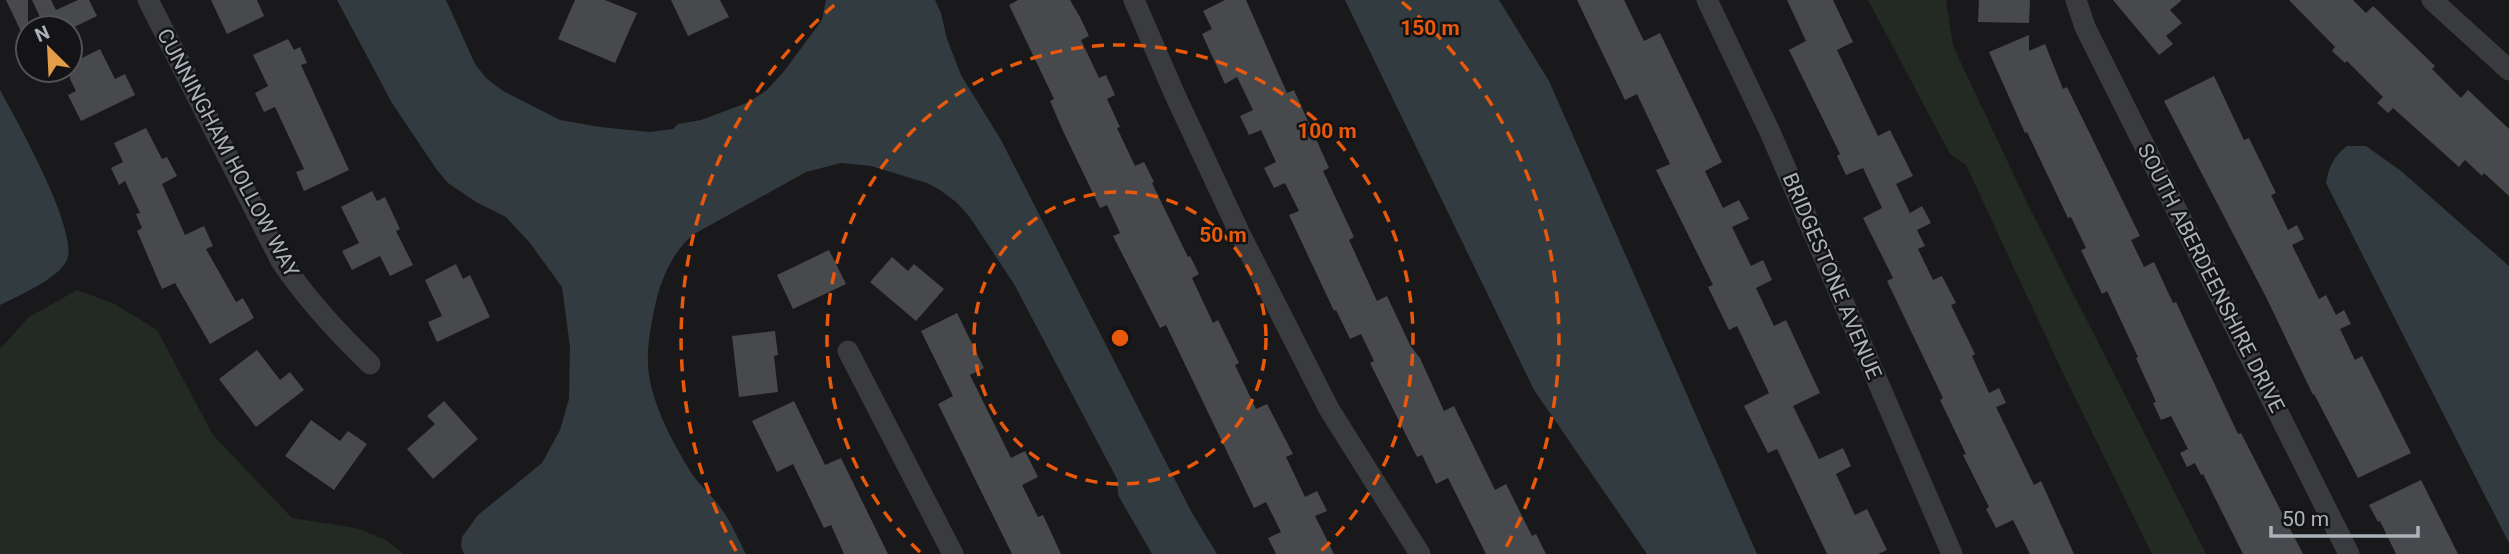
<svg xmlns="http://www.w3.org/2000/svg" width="2509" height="554" font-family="Roboto,sans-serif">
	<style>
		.green { fill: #232a23 }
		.water { fill: #323b40 }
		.building { fill: #48494d }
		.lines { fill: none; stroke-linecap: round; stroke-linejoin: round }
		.street { stroke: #3a3b3f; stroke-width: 21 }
		.ring { fill: none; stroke: #e8590c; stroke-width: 3.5; stroke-dasharray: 12 9 }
		.labels { text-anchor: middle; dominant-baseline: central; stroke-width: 5; stroke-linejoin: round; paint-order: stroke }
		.street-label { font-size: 21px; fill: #acb2b9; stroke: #141416 }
		.centre { fill: #e8590c; stroke: #141416; stroke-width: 3.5 }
		.ring-label { font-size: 21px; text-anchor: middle; font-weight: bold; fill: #e8590c; stroke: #141416; stroke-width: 5; stroke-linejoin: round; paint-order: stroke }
	</style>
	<rect width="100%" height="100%" fill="#19191b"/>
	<!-- green -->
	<path class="green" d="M1868 0H1946L1953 46 2028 205 2206 554H2152L2062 371 1966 165 1950 154Z
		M77 290 115 304 157 330 213 435 292 518 356 528 386 540 404 554H0V349L29 317Z"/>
	<!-- water -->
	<path class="water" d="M337 0H446L475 64 486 78 503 91 560 120 600 127 649 132 673 129 678 124 701 120 749 102 767 90 785 70 822 20 826 0H935L941 13 947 39 961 75 1001 140 1192 513 1217 554H1152L1118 495 1117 479 1014 284 969 216 956 202 940 190 927 183 871 166 841 163 806 172 696 233C673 249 661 279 655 306 651 325 647 346 648 365 650 402 673 443 692 474 700 486 712 495 720 507 731 521 738 539 746 554H464L461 546 462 537 478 515 542 463 560 430 569 399 570 347 562 287 530 243 506 217 476 202 448 183 437 170 392 103Z
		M1345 0H1499L1549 81 1757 554H1647L1534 390Z
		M0 90C16 119 79 231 67 260 58 279 18 296 0 305Z
		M2347 146H2366L2401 171 2509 266V543L2326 183C2329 166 2334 156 2347 146Z"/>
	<!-- building -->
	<path class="building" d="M6 0H28V46Z
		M32 0H51L56 10 78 0H89L97 16 72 28H45Z
		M211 0H257L264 16 227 34Z
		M575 0H605L637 13 615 63 558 39Z
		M671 0H720L729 17 688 36Z
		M1018 0H1070L1080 17 1089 36 1081 40 1099 78 1106 75 1115 95 1107 99 1120 127 1117 128 1135 166 1144 162 1154 182 1152 183 1188 257 1190 256 1199 274 1192 278 1213 323 1218 320 1239 363 1235 365 1256 409 1267 404 1293 454 1286 457 1305 497 1317 491 1327 511 1315 516 1334 554H1276L1268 538 1281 532 1266 502 1254 508 1166 325 1160 328 1113 236 1120 233 1107 205 1100 208 1063 131 1050 101 1054 99 1009 5Z
		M1225 0H1246L1287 93 1294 90 1329 168 1323 171 1354 237 1349 240 1377 301 1387 296 1410 345 1420 358 1444 411 1454 406 1495 490 1506 484 1532 536 1536 534 1546 554H1486L1448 478 1436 484 1422 455 1417 457 1370 363 1374 361 1361 334 1350 339 1336 310 1334 311 1289 215 1299 211 1285 183 1274 188 1264 168 1276 162 1261 130 1249 135 1240 116 1253 110 1237 77 1225 84 1202 34 1212 29 1203 11Z
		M1577 0H1624L1644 41 1660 33 1722 162 1705 171 1723 208 1739 200 1749 219 1732 227 1751 266 1763 260 1772 280 1756 288 1774 326 1786 320 1820 393 1793 406 1819 459 1843 448 1851 466 1836 474 1855 515 1867 509 1887 550 1878 554H1827L1777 449 1768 453 1744 406 1769 393 1737 326 1729 330 1708 287 1713 285 1656 170 1670 164 1637 94 1625 100Z
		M1787 0H1833L1853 42 1837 50 1878 136 1890 130 1913 176 1896 184 1910 213 1922 206 1931 223 1917 230 1925 246 1918 249 1933 280 1942 276 1956 303 1951 305 1975 354 1972 356 1989 393 1999 388 2006 403 1996 407 2034 485 2041 481 2074 554H2030L2013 520 1996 528 1986 509 1989 507 1963 455 1966 454 1940 400 1943 398 1887 281 1893 278 1863 218 1882 208 1863 168 1846 175 1837 156 1840 154 1789 50 1806 41Z
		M1979 0H2030L2029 23 1978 22Z
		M2113 0H2182L2170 10 2182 23 2166 36 2173 44 2159 55Z
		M2289 0H2353L2366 13 2373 6 2435 66 2432 69 2461 98 2468 90 2509 129V196L2484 173 2482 176 2465 160 2459 167 2393 108 2388 113 2377 103 2383 97 2347 61 2345 63 2332 51 2335 47Z
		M2029 35V51L2045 44 2063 89 2067 87 2140 236 2131 240 2144 267 2154 262 2173 303 2176 302 2238 434 2241 433 2303 554H2243L2203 474 2201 475 2195 463 2187 467 2180 453 2188 449 2171 416 2161 420 2153 403 2156 402 2136 358 2138 357 2107 291 2102 294 2081 250 2086 248 2071 217 2068 218 2027 132 2025 133 1989 52Z
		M288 39 294 50 300 47 307 63 301 65 349 170 304 191 296 172 304 169 275 107 264 112 255 93 268 86 253 55Z
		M100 49 115 79 125 74 135 95 81 121 68 95 76 91 70 79V64Z
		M2214 76 2244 140 2249 138 2276 193 2271 195 2288 230 2297 225 2304 239 2292 245 2319 299 2326 295 2336 315 2344 310 2351 324 2340 329 2355 360 2362 356 2411 453 2358 478 2314 394 2313 395 2266 297 2164 101Z
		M146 128 162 159 167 157 177 176 162 184 185 235 204 226 213 246 206 249 236 302 243 298 254 318 210 344 175 283 162 289 137 231 142 228 136 214 140 213 125 181 119 185 111 168 123 162 114 143Z
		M372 191 377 201 385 197 400 229 396 231 413 265 390 276 380 256 352 270 342 251 359 243 341 207Z
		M829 250 846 284 793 309 777 275Z
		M892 257 908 271 914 264 944 289 916 321 870 282Z
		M456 264 463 279 470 275 490 317 437 342 428 322 442 316 425 280Z
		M957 313 984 368 970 375 1011 458 1025 451 1038 477 1022 485 1038 517 1043 515 1061 554H1012L938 404 953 396 921 331Z
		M775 331 778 355 774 356 778 392 739 397 732 336Z
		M257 350 280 380 290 372 304 390 256 427 219 379Z
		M444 401 478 439 433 479 407 449 435 424 427 416Z
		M794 401 825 465 841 458 888 554H844L831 525 824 528 793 464 777 472 752 421Z
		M311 420 340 441 348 431 367 444 334 490 285 456Z
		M2421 480 2458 554H2396L2380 521 2378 522 2369 505Z"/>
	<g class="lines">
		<!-- street -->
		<path class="street" d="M148 0 281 261C307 300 337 332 370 364
			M1134 0 1175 95 1240 234 1329 409 1420 554
			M1707 0 1770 132 1952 554
			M2076 0 2085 27 2349 554
			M2432 0 2509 70
			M848 351 953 554"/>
	</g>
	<!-- distance rings -->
	<g class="ring">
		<circle cx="1120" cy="338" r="146"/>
		<path d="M920 552A293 293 0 1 1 1320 552"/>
		<path d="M736 551A439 439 0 0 1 838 2M1402 2A439 439 0 0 1 1504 551"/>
	</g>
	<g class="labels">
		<!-- street labels -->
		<g class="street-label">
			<text transform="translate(228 153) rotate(62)">CUNNINGHAM HOLLOW WAY</text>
			<text transform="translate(1832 276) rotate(67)">BRIDGESTONE AVENUE</text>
			<text transform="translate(2211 278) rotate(63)">SOUTH ABERDEENSHIRE DRIVE</text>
		</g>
	</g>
	<circle cx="1120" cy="338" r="10" class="centre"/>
	<g class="ring-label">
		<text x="1430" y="35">150 m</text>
		<text x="1327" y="138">100 m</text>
		<text x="1223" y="242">50 m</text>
	</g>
	<!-- north arrow -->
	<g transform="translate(49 49) rotate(336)"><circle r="33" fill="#141416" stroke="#515357" stroke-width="2"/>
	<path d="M0-5L12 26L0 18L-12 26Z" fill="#e39d48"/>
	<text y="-10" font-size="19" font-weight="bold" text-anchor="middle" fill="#acb2b9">N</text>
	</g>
	<!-- scale -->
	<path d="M2271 526v10h147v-10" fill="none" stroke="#acb2b9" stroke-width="3.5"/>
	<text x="2282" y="526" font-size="21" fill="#acb2b9" stroke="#141416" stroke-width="5" paint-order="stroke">50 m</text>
</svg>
